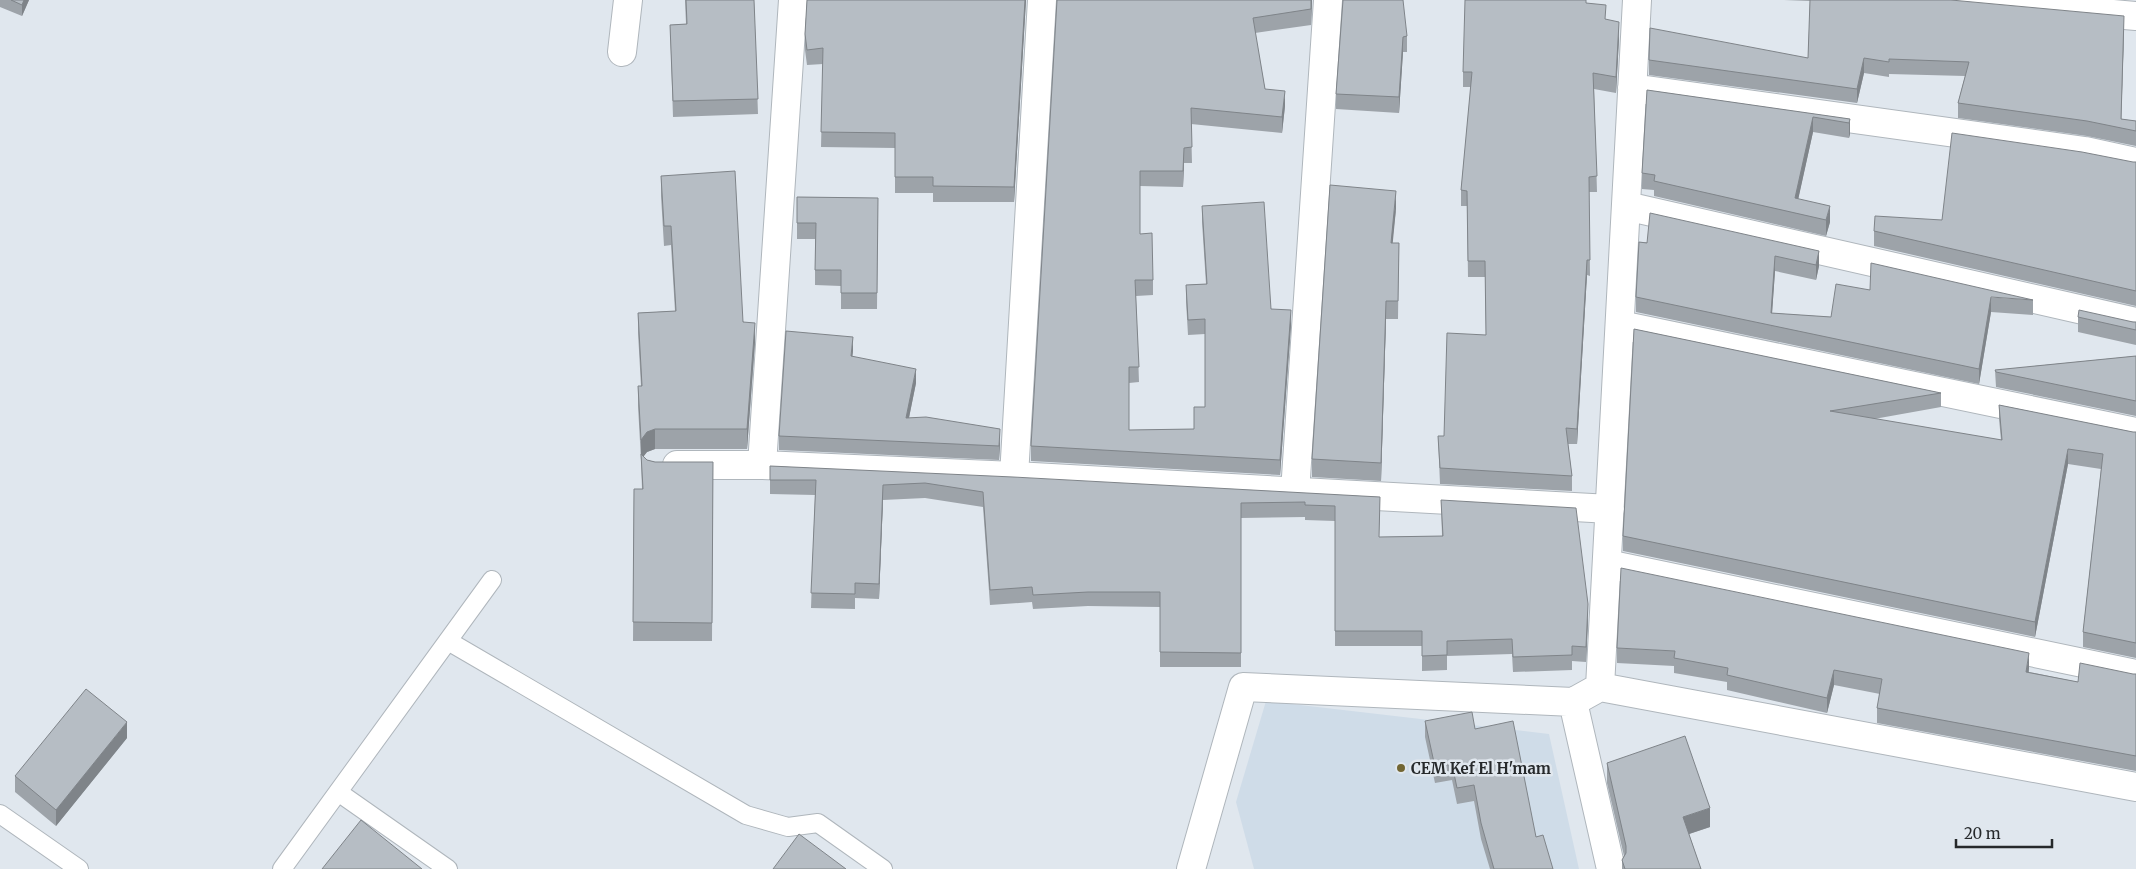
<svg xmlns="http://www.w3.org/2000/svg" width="2136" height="869" font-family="Merriweather,serif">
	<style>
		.built { fill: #cfdce8 }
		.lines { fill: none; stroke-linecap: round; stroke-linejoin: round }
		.lane-casing { stroke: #afb6bc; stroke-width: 20 }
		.street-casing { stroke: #afb6bc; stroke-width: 30 }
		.lane { stroke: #fff; stroke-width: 18 }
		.street { stroke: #fff; stroke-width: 28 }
		.wall { fill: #9da3a9 }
		.shaded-wall { fill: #7f8489 }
		.building { fill: #b6bdc4; stroke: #7f8489 }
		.poi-dot { fill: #726633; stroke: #e0e7ee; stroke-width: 2 }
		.labels { text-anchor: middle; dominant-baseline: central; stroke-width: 5; stroke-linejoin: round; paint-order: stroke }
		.poi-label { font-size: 15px; font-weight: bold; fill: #26292b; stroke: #e0e7ee; text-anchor: start }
	</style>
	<rect width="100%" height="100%" fill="#e0e7ee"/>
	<!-- built -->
	<path class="built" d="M1266 701 1549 734 1579 869H1254L1236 802Z"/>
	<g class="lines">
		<defs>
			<path id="lane" d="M448 641 746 815 788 827 818 823 883 869
				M338 792 448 869
				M0 814 79 869
				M282 869 492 580"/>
			<path id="street" d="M1954 0 2136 16
				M622 52 628 0
				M1632 88 2085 151 2136 162
				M1626 206 2136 322
				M1620 325 2136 432
				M677 465H762L1014 476 1610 509
				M762 465 793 0
				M1014 476 1042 0
				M1295 492 1328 0
				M1607 564 2136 674
				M1600 687 2136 787
				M1573 702 1611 869
				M1191 869 1243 687 1573 702 1600 687 1637 0"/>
		</defs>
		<!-- lane casing -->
		<use href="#lane" class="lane-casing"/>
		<!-- street casing -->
		<use href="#street" class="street-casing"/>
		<!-- lane -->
		<use href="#lane" class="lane"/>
		<!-- street -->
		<use href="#street" class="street"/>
	</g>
	<!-- wall -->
	<path class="wall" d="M0 0H29L22 16 0 7Z
		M685 0H754L758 114 673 117 670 25 686 24Z
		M807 0H1026L1014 202H933V193H895V148L821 147 823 64 807 65 805 50V34Z
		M1057 0H1312L1311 25 1255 33 1265 89 1285 106 1282 133 1191 124 1192 163H1184L1183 187 1140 186V234L1153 280V295L1136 296 1139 382 1129 383V430L1194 429 1205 407V334L1188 335 1186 301V285L1206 284 1202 222V206L1271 309 1291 325 1280 475 1031 461V446Z
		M1343 0 1407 36V52H1403L1399 113 1336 109V94Z
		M1784 0H1951L2124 31 2121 119 2136 121V146L2087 136 1958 118V103L1965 76 1889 74V77L1864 73 1857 103 1649 75V60L1808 58 1810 1Z
		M1488 1 1586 3 1606 20 1619 38 1616 93 1594 89 1597 192H1589L1590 276 1587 275 1577 444H1568L1572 476V491L1440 484 1438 436H1444L1486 335 1485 277H1468L1467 206H1461V190L1471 87H1463V72Z
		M1647 90 1850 119V134L1849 138 1813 132 1798 199 1830 222 1826 236 1654 196V190L1642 189V173Z
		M2133 162H2136V306L1874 246V231L1942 220Z
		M661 176 755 342 747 449H655L647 452 643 456 647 460 655 462H713L712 641H633L634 489H642L641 459V460L638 406V386H641L638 333V313L675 311 671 245 664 246 661 196Z
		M797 197 878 198 877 309H841V286L815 285V239H797Z
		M1396 209 1392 243H1399L1398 319H1386L1381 481 1312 477V459Z
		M1639 242 1819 251V266L1816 280 1775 271 1772 313 1831 317 1870 290 2033 300V315L1991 312 1979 384 1636 312V297Z
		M2078 317 2136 322V345L2078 332Z
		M1634 329 1941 393V407L1874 419 2001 440 1999 419V405L2133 432H2136V658L2083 647V632L2101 469 2068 464 2035 637 1623 551V536Z
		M853 351 852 356 916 383 909 418 1000 443 999 460 779 450V436Z
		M2136 356V416L1996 387 1995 370Z
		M770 466 1380 497 1379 537 1442 536 1441 500 1588 619 1586 662 1572 661V670L1513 672 1512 654 1447 656V670L1422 671V646H1335V521L1305 520V517L1241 518V667H1160V607L1088 606 1033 609 1032 602 990 605 983 507 925 498 883 500 879 599 855 598V609L811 608 815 495 770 494Z
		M1617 648 2029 668V672L2078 682 2136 674V771L1877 723V708L1880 694 1834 685 1827 713 1727 690V682L1674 673V666L1617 663Z
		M1425 721 1475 729 1536 837 1553 869H1490L1481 839 1474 801 1457 804 1452 780 1435 783 1425 737Z
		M127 738 56 826 15 792V776Z
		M1607 763 1710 827 1689 834 1701 869H1622V860L1624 856 1607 783Z"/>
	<!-- shaded-wall -->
	<path class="shaded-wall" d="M24 0H29L22 16V5Z
		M1025 0H1026L1014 202V187Z
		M1311 0H1312L1311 25Z
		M2124 16V31L2121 128V119Z
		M1619 22V38L1616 93V77Z
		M1403 37V52L1399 113V97Z
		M1864 58V73L1857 103V89Z
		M1285 91V106L1282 133V117Z
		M1813 117V132L1795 214V198Z
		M1850 119V134L1849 138V123Z
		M1184 148V163L1183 187V171Z
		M1396 191V209L1391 261V243Z
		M1830 206V222L1826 236V220Z
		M1819 251V266L1816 280V265Z
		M1775 256V271L1771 328V313Z
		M1587 260V275L1577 444V429Z
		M1991 297V312L1979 384V369Z
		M1386 301V319L1381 481V463Z
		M1291 310V325L1280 475V460Z
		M755 323V342L747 449V429Z
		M853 337V351L851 370V356Z
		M916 369V383L906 432V418Z
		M655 429V449L647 452 641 460V440L647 432Z
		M1000 429V443L999 460V446Z
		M2068 449V464L2035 637V622Z
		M883 485V500L879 599V584Z
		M1588 604V619L1586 662V647Z
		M2029 653V668L2026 686V672Z
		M1834 670V685L1827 713V698Z
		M127 722V738L56 826V810Z
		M1710 808V827L1683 836V817Z"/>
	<!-- building -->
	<path class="building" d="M11 0H24L22 5Z
		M686 0H754L758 99 673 101 670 25 687 24Z
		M807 0H1025L1014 187 933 186V177H895V133L821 132 823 48 807 50 805 34Z
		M1057 0H1311V9L1253 18 1265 89 1285 91 1282 117 1191 108 1192 147 1184 148 1183 171H1140V234L1152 233 1153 280H1135L1139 367H1129V430L1194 429V407H1205V319L1188 320 1186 285 1207 284 1202 206 1264 202 1271 309 1291 310 1280 460 1031 446Z
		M1343 0H1403L1407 36 1403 37 1399 97 1336 94Z
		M1465 0H1586V3L1606 5 1605 19 1619 22 1616 77 1593 73 1597 176 1589 177 1590 260H1587L1577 429 1566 428 1572 476 1440 468 1438 436H1444L1447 333 1486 335 1485 261H1468L1467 191 1461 190 1472 72H1463Z
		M1810 0H1951L2124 16 2121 119 2136 121V131L2087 121 1958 103 1969 62 1889 59V62L1864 58 1857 89 1649 60 1650 28 1808 58Z
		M1647 90 1850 119 1849 123 1813 117 1795 198 1830 206 1826 220 1654 181 1655 175 1642 173Z
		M1952 133 2082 152 2133 162H2136V291L1874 231 1875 216 1942 220Z
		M735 171 743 322 755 323 747 429H655L647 432 641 440 638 386H642L638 313 676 311 671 226H664L661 176Z
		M1330 185 1396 191 1391 243H1399L1398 301H1386L1381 463 1312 459Z
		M797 197 878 198 877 293H841V270H815L816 223H797Z
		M1650 213 1819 251 1816 265 1775 256 1771 313 1831 317 1836 284 1870 290 1871 263 2033 300 1991 297 1979 369 1636 297 1639 242 1647 243Z
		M2079 310 2133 322H2136V330L2078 317Z
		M1634 329 1941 393 1830 411 2002 440 1999 405 2133 432H2136V643L2083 632 2103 454 2068 449 2035 622 1623 536Z
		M786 331 853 337 851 356 916 369 906 418 926 417 1000 429 999 446 779 436Z
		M2136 356V401L1996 372 1995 370Z
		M641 454 647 460 655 462H713L712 623 633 622 634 489H643Z
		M770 466 1013 477 1380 497 1379 537 1443 536 1441 500 1576 508 1588 604 1586 647 1572 646V655L1513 657 1512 639 1447 641V655L1422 656V631H1335V506L1305 505V502L1241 503V653L1160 652V592H1088L1033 595 1032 587 990 590 983 492 925 483 883 485 879 584 855 583V594L811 593 816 480H770Z
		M1621 568 2029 653 2026 672 2078 682 2080 663 2133 674H2136V756L1877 708 1882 679 1834 670 1827 698 1727 675 1728 668 1674 658 1675 651 1617 648Z
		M86 689 127 722 56 810 15 776Z
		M1472 712 1475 729 1513 721 1536 837 1543 835 1553 869H1494L1481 823 1474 785 1457 788 1452 764 1435 767 1425 721Z
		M1685 736 1710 808 1683 817 1701 869H1625L1622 860 1626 853V846L1607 763Z
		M361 820 422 869H322Z
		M799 834 846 869H773Z"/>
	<!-- markers -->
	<circle class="poi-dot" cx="1401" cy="768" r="5"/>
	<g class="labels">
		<!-- poi labels -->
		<g class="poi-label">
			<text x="1411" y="768">CEM Kef El H'mam</text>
		</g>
	</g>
	<!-- scale -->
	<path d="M1956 839v8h96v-8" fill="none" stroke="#26292b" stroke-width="2.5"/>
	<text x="1964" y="839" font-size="15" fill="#26292b" stroke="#e0e7ee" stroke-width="4" paint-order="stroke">20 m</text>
</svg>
